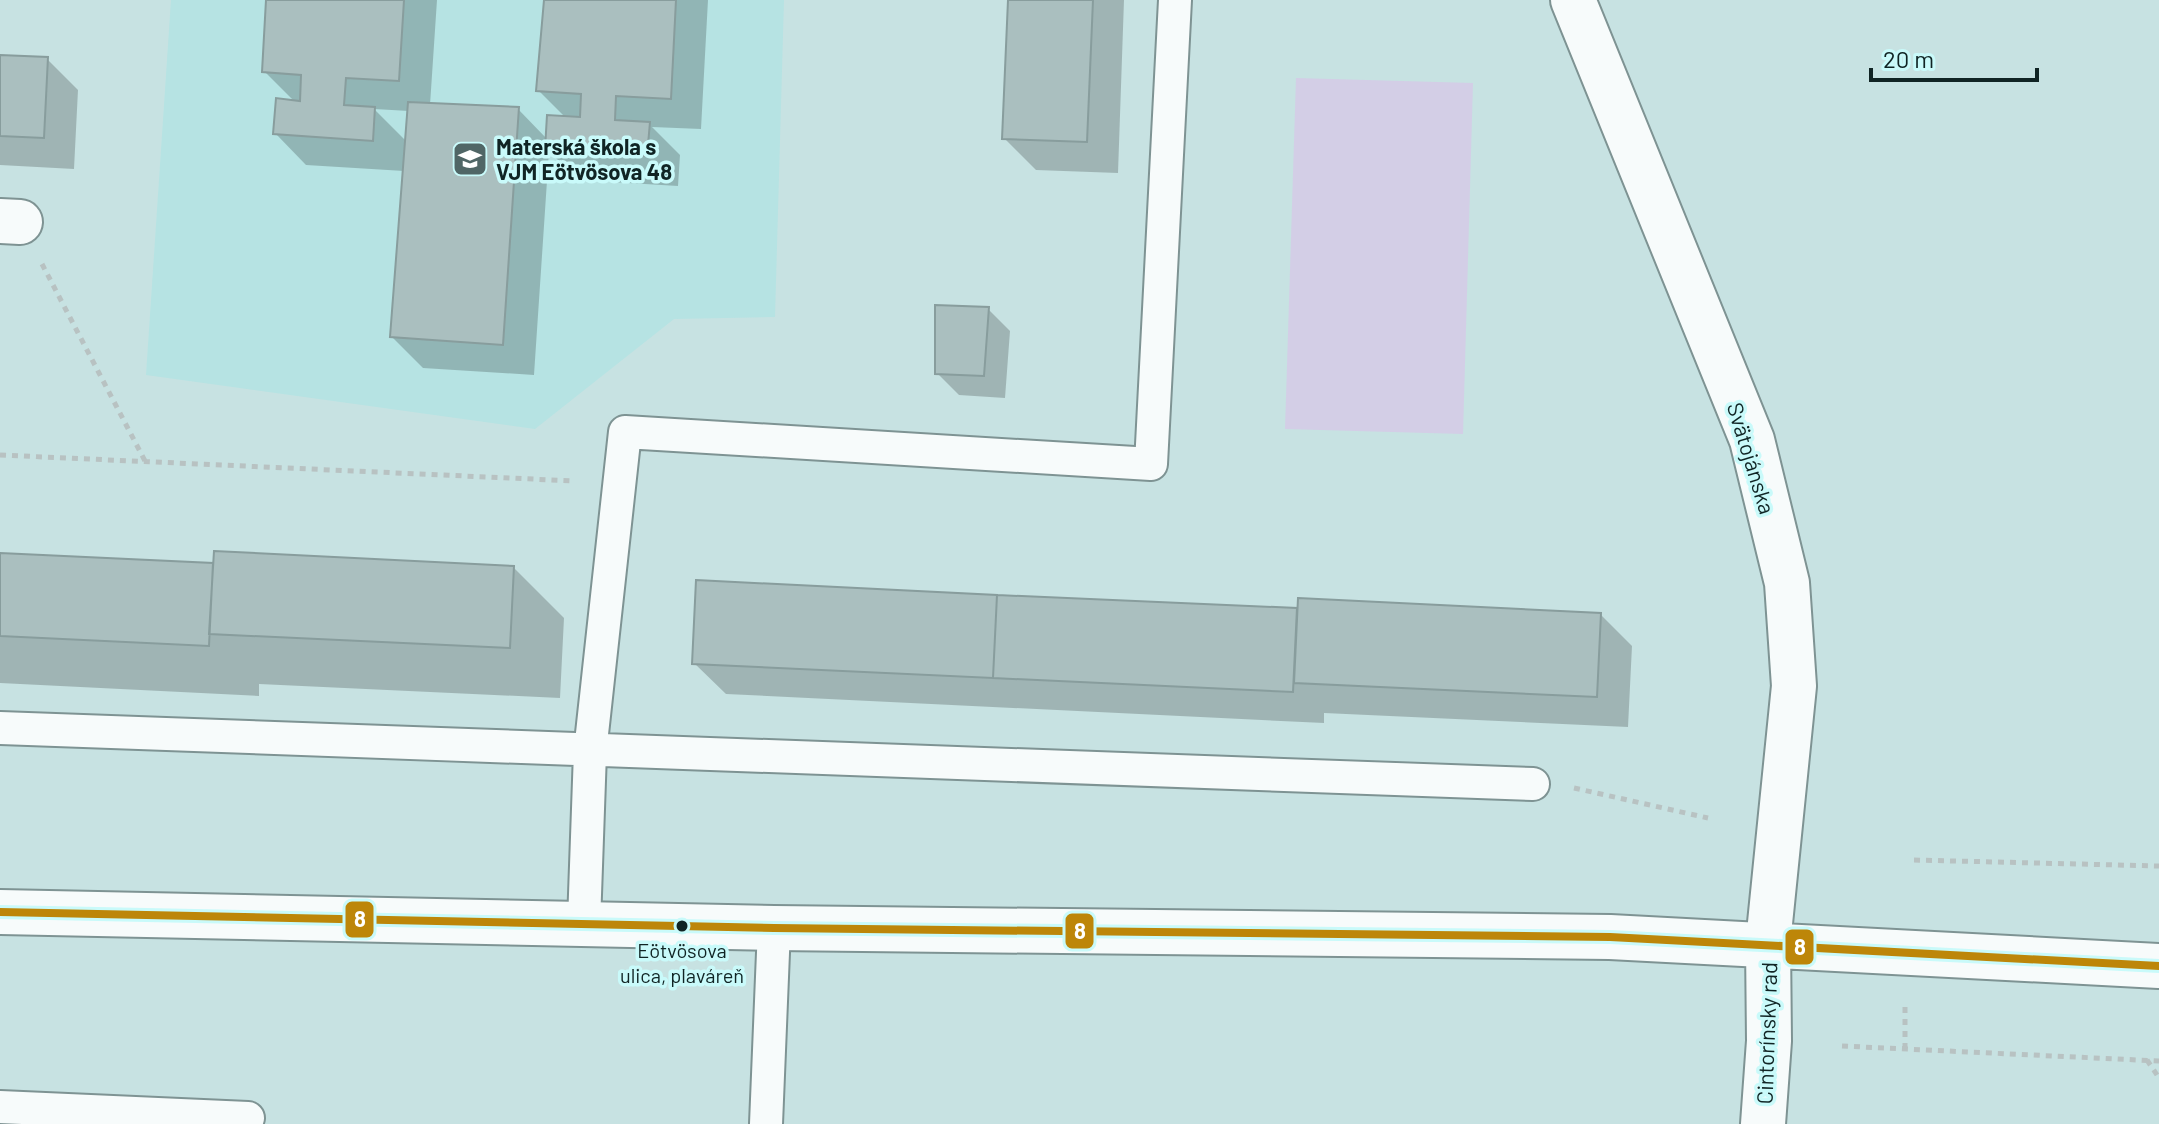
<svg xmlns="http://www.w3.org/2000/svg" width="2159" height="1124" font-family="Barlow,sans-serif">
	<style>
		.built { fill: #b6e3e3 }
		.green { fill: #d3cee6 }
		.shadow { fill: #0003; fill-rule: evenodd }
		.building { fill: #aabfbf; stroke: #889d9d; stroke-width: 2 }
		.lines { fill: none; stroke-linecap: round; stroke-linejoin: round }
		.service-casing { stroke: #7e9393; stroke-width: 36 }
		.minor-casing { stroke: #7e9393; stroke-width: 48 }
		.path { stroke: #b8c2c2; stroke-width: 5; stroke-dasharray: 6 6; stroke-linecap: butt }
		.service { stroke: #f7fbfb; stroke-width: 32 }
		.minor { stroke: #f7fbfb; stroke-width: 44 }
		.bus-1-casing { stroke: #c9fafa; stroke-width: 14 }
		.bus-1 { stroke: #bd8609; stroke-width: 8 }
		.bus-dot { fill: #102424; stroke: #c9fafa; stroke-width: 3 }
		.labels { text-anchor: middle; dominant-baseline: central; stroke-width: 7; stroke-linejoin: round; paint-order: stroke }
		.bus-label { font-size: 20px; fill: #102424; stroke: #c9fafa }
		.poi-label { font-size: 22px; font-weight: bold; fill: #102424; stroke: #c9fafa; text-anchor: start }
		.street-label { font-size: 22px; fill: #102424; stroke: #c9fafa }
		.line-badge { stroke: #c9fafa; stroke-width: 3 }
		.badge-label { font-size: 22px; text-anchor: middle; font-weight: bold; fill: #fff }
	</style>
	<rect width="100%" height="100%" fill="#c7e2e2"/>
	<!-- built -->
	<path class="built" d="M171 0H784L775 317 674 319 535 429 146 375Z"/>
	<!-- green -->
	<path class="green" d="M1296 78 1473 83 1463 434 1285 429Z"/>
	<!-- shadow -->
	<path class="shadow" d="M268 0H437L430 105 518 109 547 139 566 118 538 90 546 0H708L701 129 652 127 680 155 678 186 578 180 549 151 534 375 423 368 392 337 404 171 306 165 275 133 295 102 264 71ZM374 109 409 111 407 142Z
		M1010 0H1124L1118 173 1036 170 1004 138Z
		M0 57 47 59 78 90 74 169 0 165Z
		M988 309 1010 331 1005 398 959 395 937 373Z
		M0 555 214 565 514 568 564 618 560 698 259 684V696L0 683Z
		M698 582 1299 610 1600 614 1632 646 1628 727 1324 713V723L726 694 694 663Z"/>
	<!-- building -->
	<path class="building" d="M266 0H404L399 81 346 78 344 105 375 107 373 141 273 134 276 98 300 101 301 75 262 72Z
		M544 0H676L671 99 616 96 615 120 650 122 647 156 545 149 547 115 580 117 581 94 536 91Z
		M1008 0H1093L1087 142 1002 139Z
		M0 55 48 57 44 138 0 136Z
		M408 102 519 107 503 345 390 337Z
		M935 305 989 307 984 376 935 374Z
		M214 551 514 566 510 648 209 634Z
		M0 553 213 563 209 646 0 636Z
		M696 580 997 595 993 678 692 664Z
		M997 595 1297 608 1293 692 993 678Z
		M1298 598 1601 613 1597 697 1294 683Z"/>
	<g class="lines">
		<defs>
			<path id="service" d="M0 728 1533 784
				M584 923 590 752 625 432 1151 464 1175 0
				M0 1107 248 1118
				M766 1124 774 928"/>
			<path id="minor" d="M1573 0 1752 440 1787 583 1794 686 1768 943 1769 1041 1763 1124
				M0 221 20 222
				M0 912 774 928 1610 937 2159 966"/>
		</defs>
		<!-- service casing -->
		<use href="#service" class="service-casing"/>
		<!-- minor casing -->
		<use href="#minor" class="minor-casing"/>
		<!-- path -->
		<path class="path" d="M42 264 145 461
			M0 455 575 481
			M1574 788 1708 818
			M1914 860 2159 866
			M1842 1046 2159 1061
			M1905 1049V1005
			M2147 1060 2159 1078"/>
		<!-- service -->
		<use href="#service" class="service"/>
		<!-- minor -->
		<use href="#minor" class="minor"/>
		<defs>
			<path id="bus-1" d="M0 912 774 928 1610 937 2159 966"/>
		</defs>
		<!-- bus-1 casing -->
		<use href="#bus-1" class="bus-1-casing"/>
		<!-- bus-1 -->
		<use href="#bus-1" class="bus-1"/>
	</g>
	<!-- icons -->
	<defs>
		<symbol id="school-square" viewBox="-11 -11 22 22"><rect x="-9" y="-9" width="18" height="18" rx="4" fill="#506666" stroke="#c9fafa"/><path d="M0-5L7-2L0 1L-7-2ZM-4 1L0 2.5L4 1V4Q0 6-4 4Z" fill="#fff"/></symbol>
	</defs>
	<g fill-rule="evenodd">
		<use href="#school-square" x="450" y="139" width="40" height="40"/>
	</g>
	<!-- markers -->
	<circle class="bus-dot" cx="682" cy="926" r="7"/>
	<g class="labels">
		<!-- bus labels -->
		<g class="bus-label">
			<text x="682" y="950">Eötvösova<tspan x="682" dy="25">ulica, plaváreň</tspan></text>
		</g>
		<!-- poi labels -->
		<g class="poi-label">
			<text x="496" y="146">Materská škola s<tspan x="496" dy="25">VJM Eötvösova 48</tspan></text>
		</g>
		<!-- street labels -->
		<g class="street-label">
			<text transform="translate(1752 458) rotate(73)">Svätojánska</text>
			<text transform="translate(1766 1033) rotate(-88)">Cintorínsky rad</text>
		</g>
	</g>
	<g class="line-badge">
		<rect x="344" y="900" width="31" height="39" rx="8" fill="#bd8609"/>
		<rect x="1064" y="912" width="31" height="38" rx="8" fill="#bd8609"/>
		<rect x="1784" y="928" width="31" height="38" rx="8" fill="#bd8609"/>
	</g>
	<g class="badge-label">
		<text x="360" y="927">8</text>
		<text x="1080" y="939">8</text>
		<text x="1800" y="955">8</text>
	</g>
	<!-- scale -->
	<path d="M1871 68v12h166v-12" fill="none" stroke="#102424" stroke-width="4"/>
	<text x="1883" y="68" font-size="24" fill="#102424" stroke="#c9fafa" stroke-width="6" paint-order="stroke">20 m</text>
</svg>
